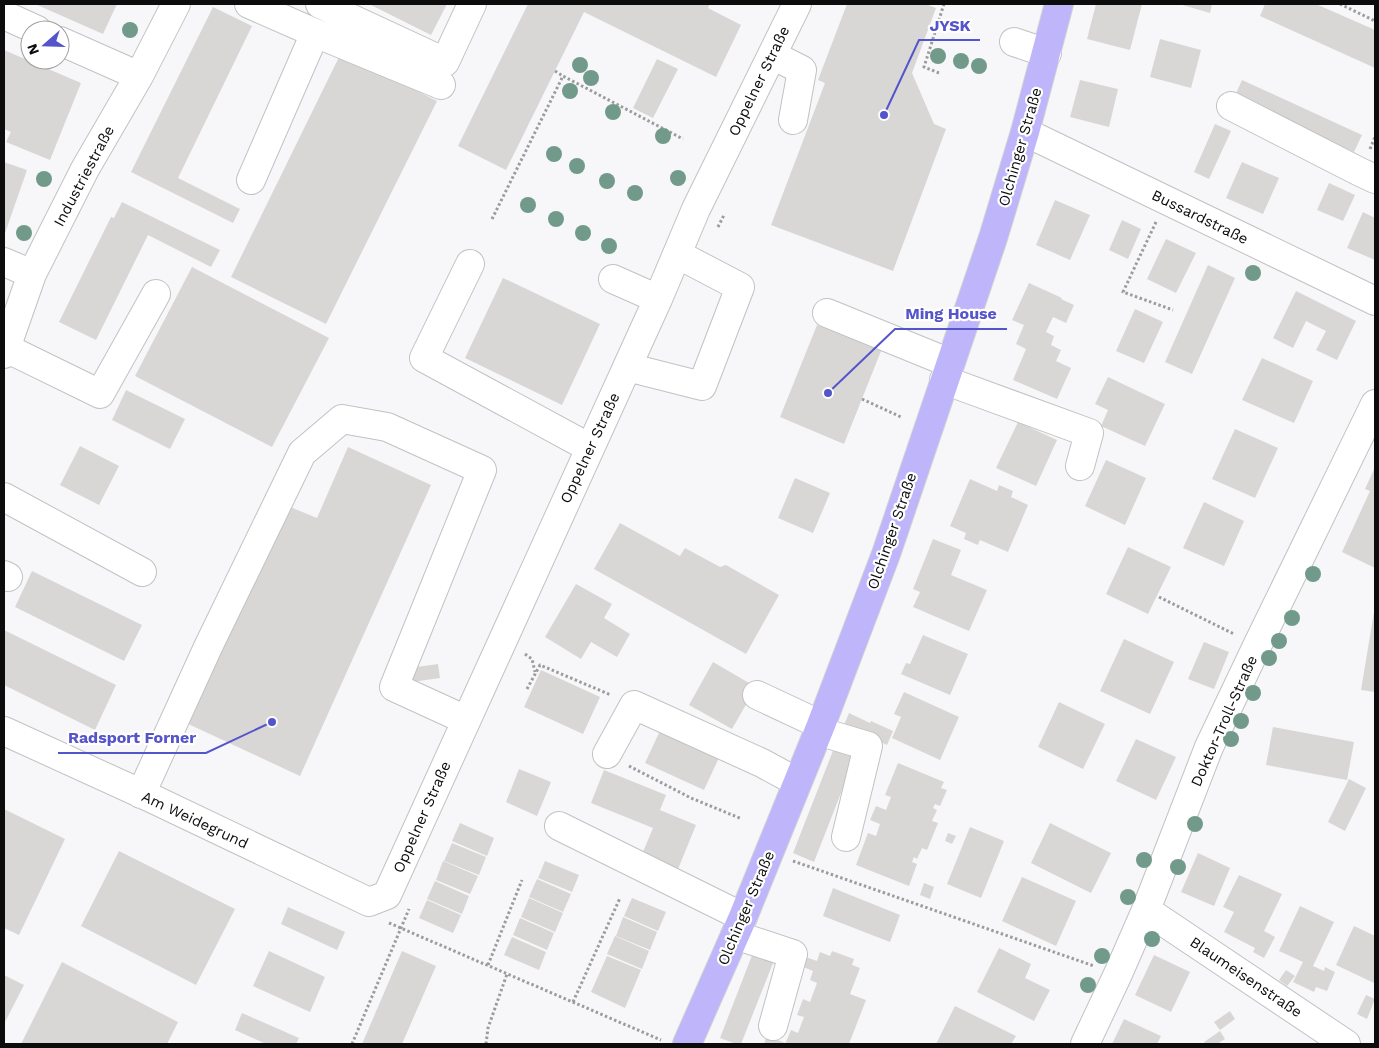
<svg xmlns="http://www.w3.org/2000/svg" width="1379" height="1048" font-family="'Work Sans',sans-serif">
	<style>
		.building { fill: #d9d7d6 }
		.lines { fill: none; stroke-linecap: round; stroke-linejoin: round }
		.minor-casing { stroke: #c1c2c3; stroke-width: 30 }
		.major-casing { stroke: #d3d3d3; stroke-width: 30 }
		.path { stroke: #9c9c9d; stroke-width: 3; stroke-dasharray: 2.5 2.5; stroke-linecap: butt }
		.minor { stroke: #fff; stroke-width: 28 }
		.major { stroke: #beb5fb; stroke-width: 28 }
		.tree { fill: #719a8b }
		.labels { text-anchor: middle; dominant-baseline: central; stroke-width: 4.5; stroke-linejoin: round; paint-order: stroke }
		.street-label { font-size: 15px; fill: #0c0c0d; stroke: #fff }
		.leader { fill: none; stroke: #5454cb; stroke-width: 2 }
		.callout-dot { fill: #5454cb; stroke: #fff; stroke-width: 2 }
		.callout-label { font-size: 16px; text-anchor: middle; font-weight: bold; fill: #5454cb; stroke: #fff; stroke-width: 4.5; stroke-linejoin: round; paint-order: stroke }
	</style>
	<rect width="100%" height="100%" fill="#f7f7f9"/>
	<!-- building -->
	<path class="building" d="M35 4H117L103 34Z
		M369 4H447L431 35Z
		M528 4H710L708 8 741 25 716 77 584 12 506 170 458 146Z
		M847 4H925L936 8 912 73 934 124 946 129 893 271 771 225 825 83 818 80Z
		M1096 4H1142L1130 50 1087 39Z
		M1179 4H1212L1210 13Z
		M1265 4H1316L1375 30V68L1260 16Z
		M213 7 252 26 178 178 240 209 233 223 131 172Z
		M1160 39 1201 50 1191 88 1150 77Z
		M4 50 81 83 50 160 6 142 11 132 4 129Z
		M341 53 437 101 326 324 231 277Z
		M657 59 678 69 653 118 633 108Z
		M1080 80 1118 89 1109 127 1070 117Z
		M1242 80 1362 135 1354 152 1234 98Z
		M1215 124 1231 131 1209 179 1194 172Z
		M4 162 27 170 4 236Z
		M1242 162 1279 178 1263 214 1226 198Z
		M1329 183 1355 195 1343 221 1317 210Z
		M1055 200 1090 215 1070 260 1036 245Z
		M122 202 220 250 211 267 148 235 96 340 59 322 111 217 114 218Z
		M1363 212 1375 218V260L1347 248Z
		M1122 220 1141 229 1128 259 1109 250Z
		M1166 239 1196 253 1176 293 1147 279Z
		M1208 265 1235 278 1192 374 1165 362Z
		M192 267 329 338 272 447 135 376Z
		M503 278 600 324 562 405 465 358Z
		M1029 283 1062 298 1061 299 1074 305 1066 323 1053 317 1046 332 1054 336 1051 345 1061 350 1056 361 1071 368 1057 399 1013 380 1026 349 1016 344 1024 325 1012 320Z
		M1296 291 1356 321 1337 360 1316 350 1326 331 1306 321 1293 348 1273 338Z
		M1135 309 1163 322 1144 363 1116 351Z
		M817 325 881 351 844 444 780 417Z
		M1262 358 1313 381 1294 423 1242 400Z
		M1108 377 1165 404 1145 446 1101 426 1108 410 1095 404Z
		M126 390 185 419 170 449 112 420Z
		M1018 422 1057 440 1036 486 996 468Z
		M1235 429 1278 448 1255 498 1212 479Z
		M80 446 119 466 99 505 60 485Z
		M348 447 431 485 300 776 184 722 283 504 317 518Z
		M1106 460 1146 478 1125 525 1085 506Z
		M1375 467V568L1342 552 1370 491 1365 489Z
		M795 478 830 493 813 533 778 518Z
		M970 479 997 491 999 485 1013 491 1011 497 1028 505 1008 552 980 540 978 545 964 539 966 533 950 526Z
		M1204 502 1244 521 1224 566 1183 548Z
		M620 523 680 556 685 548 720 567 726 565 779 595 746 654 594 569Z
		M933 539 961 550 951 575 987 590 969 631 913 607 920 592 913 589Z
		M1128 547 1171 567 1148 614 1106 594Z
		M32 571 142 625 124 661 15 607Z
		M576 584 612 604 604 618 630 634 617 657 591 642 581 659 545 637Z
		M1374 612H1375V692L1361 690Z
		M4 630 116 685 95 730 4 685Z
		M923 635 968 654 950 695 901 674 906 663 910 664Z
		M1124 639 1174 662 1150 714 1100 691Z
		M1204 642 1229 652 1214 689 1188 679Z
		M713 662 756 687 732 729 689 705Z
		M438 664 440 678 412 682 410 668Z
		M541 670 600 697 583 734 524 707Z
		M904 692 959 717 940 760 892 738 901 717 894 714Z
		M1059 702 1105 724 1083 769 1038 747Z
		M849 713 870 723 871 721 893 731 887 745 844 725Z
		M664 722 723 749 704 790 645 763Z
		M1273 727 1354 742 1347 780 1266 765Z
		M1136 739 1176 757 1156 800 1116 781Z
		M836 743 857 752 814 862 793 853Z
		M898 763 944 782 941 788 947 790 940 806 935 804 933 808 937 810 932 821 938 823 927 850 922 848 917 859 914 857 912 862 917 864 909 886 856 865 868 833 876 836 880 824 870 820 876 806 886 810 891 797 885 795Z
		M519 769 551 782 537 816 506 802Z
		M604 770 666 795 660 810 696 825 676 874 640 859 653 828 591 803Z
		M1349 779 1366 788 1345 831 1328 822Z
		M4 809 65 839 19 935 4 928Z
		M460 823 494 838 487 856 452 841Z
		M1050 823 1111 853 1091 893 1031 863Z
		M970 827 1004 841 981 898 947 884Z
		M948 833 956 836 952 844 945 841Z
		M452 843 486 857 479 875 444 861Z
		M119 851 235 909 196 985 81 926Z
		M1198 853 1230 868 1214 906 1181 892Z
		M443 861 478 876 470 894 436 880Z
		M545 861 579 875 572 892 538 878Z
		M1239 875 1282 894 1264 931 1275 937 1264 958 1253 952 1255 948 1224 932 1234 912 1223 907Z
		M1022 877 1076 901 1056 946 1002 921Z
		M537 879 571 894 563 912 529 897Z
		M435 881 469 896 462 914 427 899Z
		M924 883 934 887 930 899 920 895Z
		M833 888 900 915 890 942 823 916Z
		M529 898 563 913 555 932 521 917Z
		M632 898 666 912 658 931 624 916Z
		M427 900 461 915 453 933 419 918Z
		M1300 906 1334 922 1313 966 1324 971 1325 967 1335 972 1327 991 1316 987 1314 992 1293 982 1303 962 1279 951Z
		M288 907 345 932 337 950 281 924Z
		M623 917 657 932 650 950 616 936Z
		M520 918 554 933 547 950 513 935Z
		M1354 926 1375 936 1374 983 1336 965Z
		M615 936 649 951 642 969 607 954Z
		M512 937 546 952 539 970 504 955Z
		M756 945 777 953 741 1044H736L720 1038Z
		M999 948 1031 964 1025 978 1050 990 1034 1021 977 992Z
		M269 951 325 977 310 1012 253 986Z
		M402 951 436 966 402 1044H362Z
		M832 951 854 959 852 965 860 968 850 994 866 1000 849 1044H785L791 1030 798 1033 804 1017 797 1015 803 999 810 1002 817 983 810 980 813 971 796 964 800 955 817 961 820 952 830 956Z
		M1154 955 1190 972 1171 1012 1135 995Z
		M607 956 641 970 625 1008 591 992Z
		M62 962 178 1022 167 1044H21Z
		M1286 970 1295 976 1287 986 1279 980Z
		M4 975 24 985 4 1024Z
		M1366 995 1375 999 1367 1019 1357 1014Z
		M955 1006 1016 1036 1011 1044H936Z
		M1230 1011 1235 1019 1220 1030 1214 1022Z
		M242 1013 299 1038 296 1044H266L235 1030Z
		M1124 1019 1161 1036 1157 1044H1112Z
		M1220 1031 1225 1039 1217 1044H1206L1204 1042Z
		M767 1035 785 1043 784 1044H764Z"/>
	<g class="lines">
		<defs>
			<path id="minor" d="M249 4 315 33 251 180
				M320 4 445 62 472 4
				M4 15 37 30
				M315 33 441 85
				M60 41 139 76
				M1014 42 1047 53
				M772 55 802 70 793 120
				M1231 106 1360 172 1375 179
				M1025 132 1375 301
				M4 262 32 274
				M470 264 424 358 590 448
				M613 279 658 299
				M827 313 950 363
				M6 348 100 394 156 294
				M4 354 32 274 85 169 139 76 176 4
				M627 367 702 386 740 287 677 254
				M944 380 1089 433 1080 466
				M4 497 142 572
				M4 575 8 577
				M757 695 821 725
				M4 731 151 798 369 902 387 895 658 299 696 209 797 4
				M818 731 868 746 846 837
				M607 754 634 705 762 763 797 782
				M141 794 208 647 302 453 342 419 387 427 482 470 394 687 466 720
				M559 826 743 917
				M1146 910 1346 1044
				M735 935 793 954 773 1026
				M1085 1044 1118 974 1146 910 1209 747 1257 646 1375 404"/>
			<path id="major" d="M687 1044 743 917 821 725 886 554 993 238 1025 132 1059 4"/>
		</defs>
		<!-- minor casing -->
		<use href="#minor" class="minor-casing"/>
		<!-- major casing -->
		<use href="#major" class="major-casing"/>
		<!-- path -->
		<path class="path" d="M1340 4 1375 21
			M555 71 563 76
			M939 73 924 67 944 4
			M1370 149 1375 137
			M492 219 563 76 683 139
			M1156 222 1123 292 1173 310
			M718 227 724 215
			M862 399 901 417
			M1159 597 1234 634
			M525 654 532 659 535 672
			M527 689 540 665 611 695
			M629 766 691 798 742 819
			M793 861 1094 966
			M389 923 661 1040
			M488 965 522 880
			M573 1002 620 898
			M352 1044 409 909
			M486 1044 488 1028 507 974"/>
		<!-- minor -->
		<use href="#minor" class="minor"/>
		<!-- major -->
		<use href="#major" class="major"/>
	</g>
	<!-- trees -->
	<g class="tree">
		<circle cx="130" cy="30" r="8"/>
		<circle cx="938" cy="56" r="8"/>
		<circle cx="961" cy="61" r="8"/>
		<circle cx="580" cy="65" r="8"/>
		<circle cx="979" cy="66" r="8"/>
		<circle cx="591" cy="78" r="8"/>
		<circle cx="570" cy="91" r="8"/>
		<circle cx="613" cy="112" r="8"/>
		<circle cx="663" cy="136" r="8"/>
		<circle cx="554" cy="154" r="8"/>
		<circle cx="577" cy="166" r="8"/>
		<circle cx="678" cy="178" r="8"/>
		<circle cx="44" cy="179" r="8"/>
		<circle cx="607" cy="181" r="8"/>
		<circle cx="635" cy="193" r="8"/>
		<circle cx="528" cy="205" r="8"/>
		<circle cx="556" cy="219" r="8"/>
		<circle cx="24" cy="233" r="8"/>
		<circle cx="583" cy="233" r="8"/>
		<circle cx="609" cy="246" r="8"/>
		<circle cx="1253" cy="273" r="8"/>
		<circle cx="1313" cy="574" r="8"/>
		<circle cx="1292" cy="618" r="8"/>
		<circle cx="1279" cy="641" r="8"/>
		<circle cx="1269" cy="658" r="8"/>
		<circle cx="1253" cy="693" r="8"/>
		<circle cx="1241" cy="721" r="8"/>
		<circle cx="1231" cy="739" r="8"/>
		<circle cx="1195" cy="824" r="8"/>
		<circle cx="1144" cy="860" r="8"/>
		<circle cx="1178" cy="867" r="8"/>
		<circle cx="1128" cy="897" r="8"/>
		<circle cx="1152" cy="939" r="8"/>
		<circle cx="1102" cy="956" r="8"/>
		<circle cx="1088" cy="985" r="8"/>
	</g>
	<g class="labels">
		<!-- street labels -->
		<g class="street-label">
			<text transform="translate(759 81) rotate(-64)">Oppelner Straße</text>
			<text transform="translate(1020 147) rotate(-74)">Olchinger Straße</text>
			<text transform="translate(84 176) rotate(-62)">Industriestraße</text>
			<text transform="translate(1200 217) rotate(26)">Bussardstraße</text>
			<text transform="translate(590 448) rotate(-65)">Oppelner Straße</text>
			<text transform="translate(892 531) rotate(-71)">Olchinger Straße</text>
			<text transform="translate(1224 721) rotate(-66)">Doktor-Troll-Straße</text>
			<text transform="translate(422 817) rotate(-66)">Oppelner Straße</text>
			<text transform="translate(195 820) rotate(25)">Am Weidegrund</text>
			<text transform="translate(746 908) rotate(-67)">Olchinger Straße</text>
			<text transform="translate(1246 977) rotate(34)">Blaumeisenstraße</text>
		</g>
	</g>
	<!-- callouts -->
	<path class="leader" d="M884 115L919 40H980M828 393L895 329H1007M272 722L206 753H58"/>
	<g class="callout-dot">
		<circle cx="884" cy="115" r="5"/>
		<circle cx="828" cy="393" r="5"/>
		<circle cx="272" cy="722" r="5"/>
	</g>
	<g class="callout-label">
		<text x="950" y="31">JYSK</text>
		<text x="951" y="319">Ming House</text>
		<text x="132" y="743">Radsport Forner</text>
	</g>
	<!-- border -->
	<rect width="1379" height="1048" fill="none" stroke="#0c0c0d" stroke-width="10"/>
	<!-- north arrow -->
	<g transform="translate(45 45) rotate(250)"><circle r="24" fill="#ffffff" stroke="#9e9e9e"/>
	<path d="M0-4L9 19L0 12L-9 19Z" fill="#5454cb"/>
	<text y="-8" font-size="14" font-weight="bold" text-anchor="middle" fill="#0c0c0d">N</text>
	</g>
</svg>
